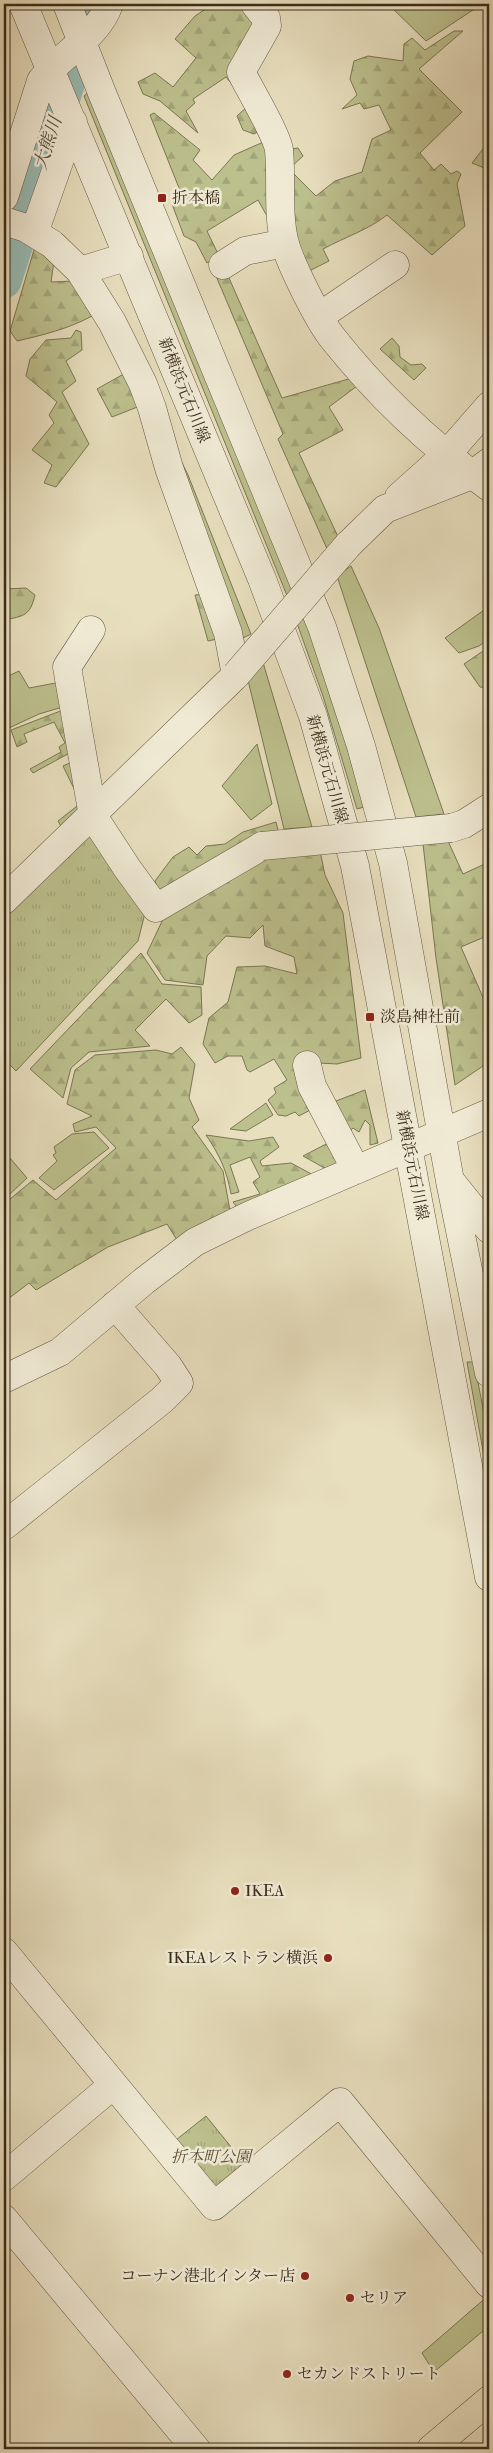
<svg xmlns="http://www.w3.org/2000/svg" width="493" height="2453" font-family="'IM FELL Double Pica','Noto Serif JP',serif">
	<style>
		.grass { fill: #bcc08d; stroke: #7b7654 }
		.forest { fill: url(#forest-firs); stroke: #7b7654 }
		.park { fill: url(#park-tufts); stroke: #7b7654 }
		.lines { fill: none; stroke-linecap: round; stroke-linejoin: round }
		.river { stroke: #98bcb6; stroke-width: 35 }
		.minor-casing { stroke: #665944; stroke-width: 29 }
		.major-casing { stroke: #3a2c1b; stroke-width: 29 }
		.minor { stroke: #f0ead5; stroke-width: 28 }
		.major { stroke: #e8dfbe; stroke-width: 28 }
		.minor-bridge-casing { stroke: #665944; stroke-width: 29; stroke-linecap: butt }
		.minor-bridge { stroke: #f0ead5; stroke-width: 28 }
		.poi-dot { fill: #8f2418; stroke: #f0ead5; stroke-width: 2 }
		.labels { text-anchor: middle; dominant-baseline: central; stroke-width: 5; stroke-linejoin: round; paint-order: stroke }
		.poi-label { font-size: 16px; fill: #3a2c1b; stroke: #f0ead5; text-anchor: start }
		.street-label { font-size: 16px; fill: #3a2c1b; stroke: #f0ead5 }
		.park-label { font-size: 16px; font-style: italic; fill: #5a5138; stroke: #f0ead5 }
		.water-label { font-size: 18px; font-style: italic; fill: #525042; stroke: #f0ead5 }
	</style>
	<defs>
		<pattern id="forest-firs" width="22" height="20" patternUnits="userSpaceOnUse" patternTransform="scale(1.25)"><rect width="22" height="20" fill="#bcc08d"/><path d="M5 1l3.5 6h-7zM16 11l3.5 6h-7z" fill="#a2a579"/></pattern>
		<pattern id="park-tufts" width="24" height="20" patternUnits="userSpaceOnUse" patternTransform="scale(1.25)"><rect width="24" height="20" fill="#bcc08d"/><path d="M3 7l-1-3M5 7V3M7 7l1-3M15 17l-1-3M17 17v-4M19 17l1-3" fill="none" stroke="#a2a579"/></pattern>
	</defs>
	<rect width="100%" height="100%" fill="#e8dfbe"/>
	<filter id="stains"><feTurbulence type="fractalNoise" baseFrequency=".004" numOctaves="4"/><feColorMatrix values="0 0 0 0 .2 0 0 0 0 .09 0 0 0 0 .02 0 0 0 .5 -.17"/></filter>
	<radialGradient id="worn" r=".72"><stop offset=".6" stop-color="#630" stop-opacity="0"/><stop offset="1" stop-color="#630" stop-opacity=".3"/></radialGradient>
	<!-- grass -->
	<path class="grass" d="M388 4H482L426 41Z
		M91 90 295 592 332 694 364 807 357 809 323 696 288 598 84 96Z
		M168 434 188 475 251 634 237 641Z
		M351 566 379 628 444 814 416 817 337 576Z
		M484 610 489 619V639L479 646 459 653 445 638Z
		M262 659 312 827 284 829 247 676Z
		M19 671 29 688 61 682 66 706 39 714 9 728 4 717V678Z
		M257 744 272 804 251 820 222 786Z
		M266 1103 273 1115 246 1131 230 1129Z
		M94 1132 109 1148 54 1190 39 1178 57 1161 53 1155 56 1153 54 1147 72 1134Z
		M4 1151 27 1178 10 1194 4 1187Z
		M467 1362H474L489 1439V1484Z
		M489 2295V2326L434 2372 422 2353Z"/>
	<!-- forest -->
	<path class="forest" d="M213 4H248L262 20 233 67 264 128 254 134 243 130 237 116 249 105 226 77 193 99 195 103 186 111 198 133 160 101 143 94 138 82 155 73 173 87 196 58 175 39 195 16Z
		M454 31H463L419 69 462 112 420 153 434 170 441 164 451 174 457 171 461 174 457 184 465 226 432 255 387 215C368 230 345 237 323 249L329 261 307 272 299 269 283 150 298 148 303 156 289 169 316 196 335 181 362 172 372 139 391 130 379 105 364 109 360 103 342 109 357 95 350 79 354 61 368 56 403 61 404 44 412 38 425 50Z
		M154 113 200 150 193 160 212 180 234 155 268 140 272 225 258 200 207 231 219 256 207 263 196 242 184 236 172 204 181 193 150 115Z
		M489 141V170L472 163Z
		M36 243 54 261 51 282 74 281 92 309V316C68 329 43 335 17 341L10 331Z
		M225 269 282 398 352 378 357 386 329 407 343 430 299 453 340 541 328 551 278 439 283 434 216 276Z
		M76 330 81 332 82 350 66 361 76 381 62 392 89 444 56 487 44 483 52 465 32 450 54 423 49 415 57 402 26 376 30 359 46 340 71 338Z
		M392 338 399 346 400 357 411 365 422 364 426 368 414 380 380 349Z
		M129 371 145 404 112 417 97 389Z
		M26 588 35 595C30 616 24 616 4 620V589Z
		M207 594 222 638 208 641 195 595Z
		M489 647V688L480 687 464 664Z
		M63 710 75 750 33 773 30 769 61 752 59 747 65 743 54 722 24 734 27 742 17 747 11 730Z
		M76 760 86 810 63 830 58 821 81 803 63 766Z
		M276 822 283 850 320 851 325 875 343 913 361 1058 337 1064 301 1062 314 1108 299 1116 295 1112 286 1116 278 1115 268 1100 276 1093 274 1088 287 1080 274 1059 250 1072 247 1070 242 1056H228L215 1063 203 1044 209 1018 228 1002 237 967 265 966 297 974 294 957 265 946 263 925 250 938 226 936 207 956 203 985 165 980 147 953 165 915 155 881 173 857 189 847 197 855 206 846 225 844 243 832Z
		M448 841 463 874 489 862V935L461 947 485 1002 489 1001V1057L483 1066 455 1085 436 958 423 844Z
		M141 953 162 984 201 987 202 1015 189 1023 166 999 135 1030 150 1046 89 1052 71 1068 63 1098 30 1069Z
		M181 1047 195 1064 189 1098 199 1120 192 1127 223 1171 230 1211 177 1240 167 1224 108 1247 36 1290 29 1283 4 1302V1204L33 1180 56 1200 116 1148 96 1127 75 1132 73 1124 92 1116 67 1104 75 1070 95 1055 156 1050 172 1054Z
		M365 1090 378 1143 370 1145V1125L365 1120 359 1132 353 1128 344 1136 328 1104Z
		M206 1135 249 1141 273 1137 279 1147 260 1161 262 1166 291 1163 315 1176 239 1210 233 1202 260 1194 253 1182 260 1177 250 1157 230 1165 239 1192 231 1194C227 1171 219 1154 206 1135Z
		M332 1141 344 1161 328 1170 303 1156Z"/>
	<!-- park -->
	<path class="park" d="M88 832 145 913 138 941 16 1071 4 1059V913Z
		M206 2116 249 2169 215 2197 171 2144Z"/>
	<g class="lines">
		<!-- river -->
		<path class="river" d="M4 281 93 4"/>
		<defs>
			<path id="minor" d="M23 4 262 579 313 716 355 866 489 1577
				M67 4 102 93 322 627 361 746 393 863 450 1181 489 1373
				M255 4 266 18 267 26 241 72C249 88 277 135 279 150 282 180 277 215 285 244 291 265 318 319 331 336 375 392 431 445 489 487
				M4 197 41 81C61 54 98 37 109 4
				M4 221 26 228 52 244 80 271 112 322 143 384 152 408 169 468 228 633 236 675 4 900
				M34 233 73 122
				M223 265 245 251 285 243
				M80 271 129 256
				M320 316 395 265
				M399 497 448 453 489 406
				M348 545 385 509 472 475 489 462
				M91 630 67 667 93 816 127 868 156 908 262 846
				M451 828 464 824 489 808
				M307 1065 312 1086 356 1170
				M453 1184 489 1229
				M4 1379 60 1352 144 1281 195 1242 248 1216 489 1113
				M4 1526 162 1400 179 1383 168 1366 115 1305
				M4 1952 214 2206 340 2102 489 2284
				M4 2177 113 2085
				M4 2219 196 2449"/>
			<path id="major" d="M431 2449 489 2400"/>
		</defs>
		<!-- minor casing -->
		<use href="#minor" class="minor-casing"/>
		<!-- major casing -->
		<use href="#major" class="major-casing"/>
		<!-- minor -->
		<use href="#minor" class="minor"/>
		<!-- major -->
		<use href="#major" class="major"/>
		<defs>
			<path id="minor-bridge" d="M236 675 348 545
				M262 846 451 828"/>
		</defs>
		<!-- minor-bridge casing -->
		<use href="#minor-bridge" class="minor-bridge-casing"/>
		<!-- minor-bridge -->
		<use href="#minor-bridge" class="minor-bridge"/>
	</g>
	<!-- markers -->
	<g class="poi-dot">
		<rect x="157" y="193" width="10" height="10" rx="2.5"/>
		<rect x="365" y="1012" width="10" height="10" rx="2.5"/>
		<circle cx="235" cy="1891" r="5"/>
		<circle cx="328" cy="1958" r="5"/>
		<circle cx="305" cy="2276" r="5"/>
		<circle cx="350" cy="2298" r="5"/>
		<circle cx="287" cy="2374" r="5"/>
	</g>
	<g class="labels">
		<!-- poi labels -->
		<g class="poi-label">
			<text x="172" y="198">折本橋</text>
			<text x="380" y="1017">淡島神社前</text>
			<text x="245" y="1891">IKEA</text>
			<text x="318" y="1958" text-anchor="end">IKEAレストラン横浜</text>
			<text x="295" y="2276" text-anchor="end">コーナン港北インター店</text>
			<text x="360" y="2298">セリア</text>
			<text x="297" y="2374">セカンドストリート</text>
		</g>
		<!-- street labels -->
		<g class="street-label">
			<text transform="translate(184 390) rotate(68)">新横浜元石川線</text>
			<text transform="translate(327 769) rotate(74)">新横浜元石川線</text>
			<text transform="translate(412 1165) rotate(79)">新横浜元石川線</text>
		</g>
		<!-- park labels -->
		<g class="park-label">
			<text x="211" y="2157">折本町公園</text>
		</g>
		<!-- water labels -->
		<g class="water-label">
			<text transform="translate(48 143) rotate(-72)">大熊川</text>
		</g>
	</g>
	<!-- margin -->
	<rect width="493" height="2453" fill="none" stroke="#e8dfbe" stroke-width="20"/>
	<rect x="5" y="5" width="483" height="2443" fill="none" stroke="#3a2c1b" stroke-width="2.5"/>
	<rect x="10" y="10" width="473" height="2433" fill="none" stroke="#3a2c1b"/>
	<rect width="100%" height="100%" filter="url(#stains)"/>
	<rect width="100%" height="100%" fill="url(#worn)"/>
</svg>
